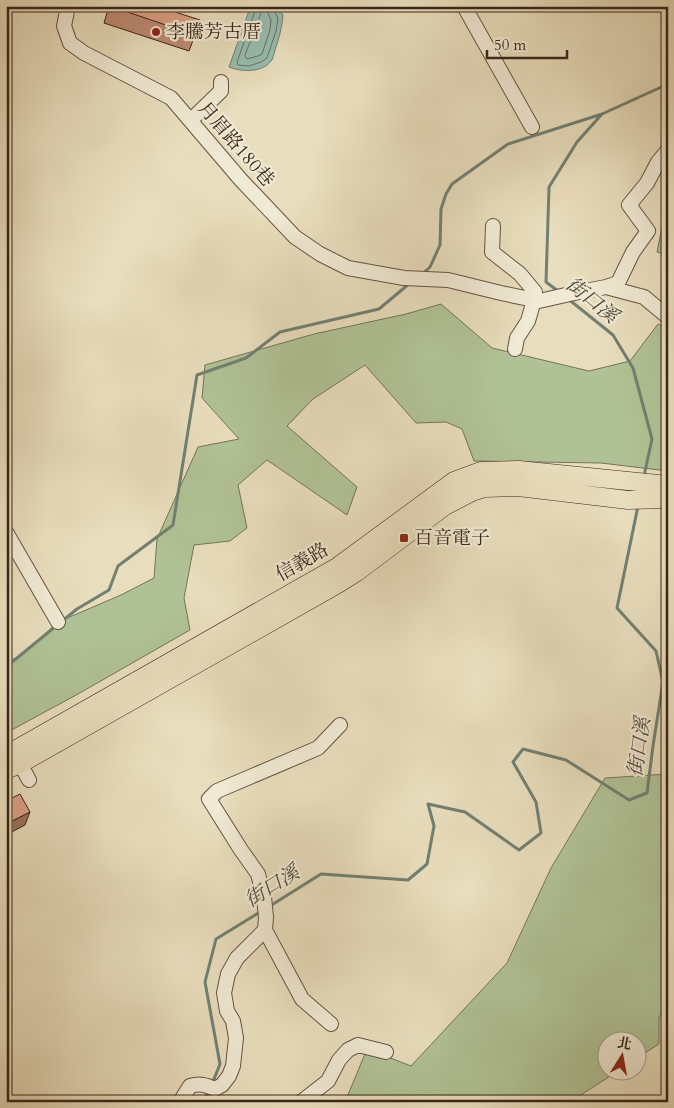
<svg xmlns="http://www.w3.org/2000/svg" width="674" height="1108" font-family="Cardo,'Noto Serif TC',serif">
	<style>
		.green { fill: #b0c295; stroke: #747457 }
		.water { fill: #97bcae; stroke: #718072 }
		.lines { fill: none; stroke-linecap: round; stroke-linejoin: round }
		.shore { stroke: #687064; stroke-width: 1 }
		.stream { stroke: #718072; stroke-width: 3 }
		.minor-casing { stroke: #655342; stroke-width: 16 }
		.major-casing { stroke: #392519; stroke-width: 19 }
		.minor { stroke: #f0e9d3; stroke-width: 14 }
		.major { stroke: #e8ddbc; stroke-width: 18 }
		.wall { fill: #bd8a72; stroke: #392519 }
		.shaded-wall { fill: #9a715d; stroke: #392519 }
		.building { fill: #dca185; stroke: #392519 }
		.poi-dot { fill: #8f2418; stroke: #f0e9d3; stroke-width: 2 }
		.labels { text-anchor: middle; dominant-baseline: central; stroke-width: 4.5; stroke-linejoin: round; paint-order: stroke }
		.poi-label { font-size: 19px; fill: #392519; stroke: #f0e9d3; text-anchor: start }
		.street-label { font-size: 19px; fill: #392519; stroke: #f0e9d3 }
		.water-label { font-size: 20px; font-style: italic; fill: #504b3e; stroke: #f0e9d3 }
	</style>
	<rect width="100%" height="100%" fill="#e8ddbc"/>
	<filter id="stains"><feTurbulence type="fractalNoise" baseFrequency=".004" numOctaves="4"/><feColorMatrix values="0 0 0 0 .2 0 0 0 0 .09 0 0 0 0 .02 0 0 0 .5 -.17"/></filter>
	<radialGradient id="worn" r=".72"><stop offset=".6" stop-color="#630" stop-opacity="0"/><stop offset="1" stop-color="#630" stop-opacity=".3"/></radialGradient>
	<!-- green -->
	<path class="green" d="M668 206V255L657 252 666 208Z
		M441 304 492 348 589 371 630 361 658 324 668 329V471L601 463 474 461 462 429 446 422 416 423 365 365 313 399 287 426 357 487 347 515 267 460 238 485 247 528 230 541 194 545 184 598 190 630 78 694 6 733V661L20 657 58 622 121 595 154 578 157 539 198 447 239 439 202 398 205 365 314 334 406 314Z
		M668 774V1007L659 1017V1044L637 1058 636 1040H606V1070L618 1071 570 1102H345L367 1049 411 1066 507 963 551 868 605 778Z"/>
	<!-- water -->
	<path class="water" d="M255 6H276L283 15C282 28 279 38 275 50 274 54 273 59 271 61 262 73 241 72 229 67L250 8Z"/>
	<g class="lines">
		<!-- shore -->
		<path class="shore" d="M263 9H266L271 20 270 30 262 54 258 56 247 59 245 56Z
			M255 11 237 62 238 65 249 66 261 62 267 58 276 31 278 18 273 10 272 6"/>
		<!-- stream -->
		<path class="stream" d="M421 275 430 267 440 245 441 209 446 194 452 184 508 144 602 114
			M558 291 546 282 549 187 577 142 602 114 668 84
			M567 298 613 335 633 368 652 439 644 476
			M61 622 77 609 109 590 118 566 173 525 197 375 246 358 280 332 379 309 410 283
			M6 667 56 626
			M270 906 321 874 408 880 427 864 434 826 428 804 465 812 519 850 541 833 536 802 513 762 523 749 566 760 629 800 647 793 653 746 663 682 656 651 617 608 638 506
			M212 1084 220 1064 205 982 216 939 260 912
			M201 1102 207 1095 209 1090"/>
		<defs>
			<path id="minor" d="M68 6 64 26 70 43 84 53 171 98 241 180 295 237 320 254 348 268 404 278 448 280 501 293 539 301 579 292 606 287 618 283 633 252 648 231 629 205 647 183 658 162 668 150
				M464 6 532 127
				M191 120 221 91V82
				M493 226 492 252 520 274 535 292 534 300 528 321 517 338 515 349
				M606 287 644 297 668 317
				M6 532 58 622
				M16 756 29 780
				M265 930 302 999 331 1024
				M180 1102 190 1086C200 1083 206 1085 215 1089L222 1085 229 1076 233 1066 236 1038 233 1021 227 1011 224 993 228 974 237 958 265 930 266 917 264 897 258 874 241 850 209 799 217 791 318 748 340 725
				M301 1102 328 1081 339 1060 348 1050 358 1045 386 1052"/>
			<path id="major" d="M6 755 337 567 454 481 481 471 519 470 668 485
				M6 770 20 764 338 584 357 572 445 506 472 492 485 488 518 487 628 500 668 499"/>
		</defs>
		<!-- minor casing -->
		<use href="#minor" class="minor-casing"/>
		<!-- major casing -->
		<use href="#major" class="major-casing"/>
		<!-- minor -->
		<use href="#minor" class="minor"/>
		<!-- major -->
		<use href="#major" class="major"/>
	</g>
	<!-- wall -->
	<path class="wall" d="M109 6H177L175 12 195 35 189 51 104 23Z
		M242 6H255L254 10Z"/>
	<!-- shaded-wall -->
	<path class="shaded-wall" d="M30 812 25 825 6 835V824Z"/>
	<!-- building -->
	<path class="building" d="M110 6H177L175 12 200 20 195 35Z
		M20 794 30 812 6 824V801Z"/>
	<!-- markers -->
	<g class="poi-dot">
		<circle cx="156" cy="32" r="5"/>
		<rect x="399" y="533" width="10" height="10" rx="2.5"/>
	</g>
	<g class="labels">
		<!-- poi labels -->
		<g class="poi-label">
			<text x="166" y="32">李騰芳古厝</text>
			<text x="414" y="538">百音電子</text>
		</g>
		<!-- street labels -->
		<g class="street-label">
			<text transform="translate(236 144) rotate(49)">月眉路180巷</text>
			<text transform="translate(302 562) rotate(-30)">信義路</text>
		</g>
		<!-- water labels -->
		<g class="water-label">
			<text transform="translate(592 300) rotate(39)">街口溪</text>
			<text transform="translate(639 747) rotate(-82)">街口溪</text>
			<text transform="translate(272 886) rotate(-32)">街口溪</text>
		</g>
	</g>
	<!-- margin -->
	<rect width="674" height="1108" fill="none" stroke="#e8ddbc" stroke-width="25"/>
	<rect x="8" y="8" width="659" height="1093" fill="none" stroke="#392519" stroke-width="2.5"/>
	<rect x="12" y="12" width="649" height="1083" fill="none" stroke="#392519"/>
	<!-- north arrow -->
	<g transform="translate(622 1056) rotate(11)"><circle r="24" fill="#f0e9d3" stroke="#a79b89"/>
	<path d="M0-4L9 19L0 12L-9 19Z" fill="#8f2418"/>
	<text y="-8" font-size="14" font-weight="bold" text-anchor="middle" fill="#392519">北</text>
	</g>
	<!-- scale -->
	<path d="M487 50v8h80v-8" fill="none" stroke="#392519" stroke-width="2.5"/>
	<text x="494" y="50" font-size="15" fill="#392519" stroke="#f0e9d3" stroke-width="4" paint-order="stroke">50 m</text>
	<rect width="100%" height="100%" filter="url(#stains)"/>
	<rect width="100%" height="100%" fill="url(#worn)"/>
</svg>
